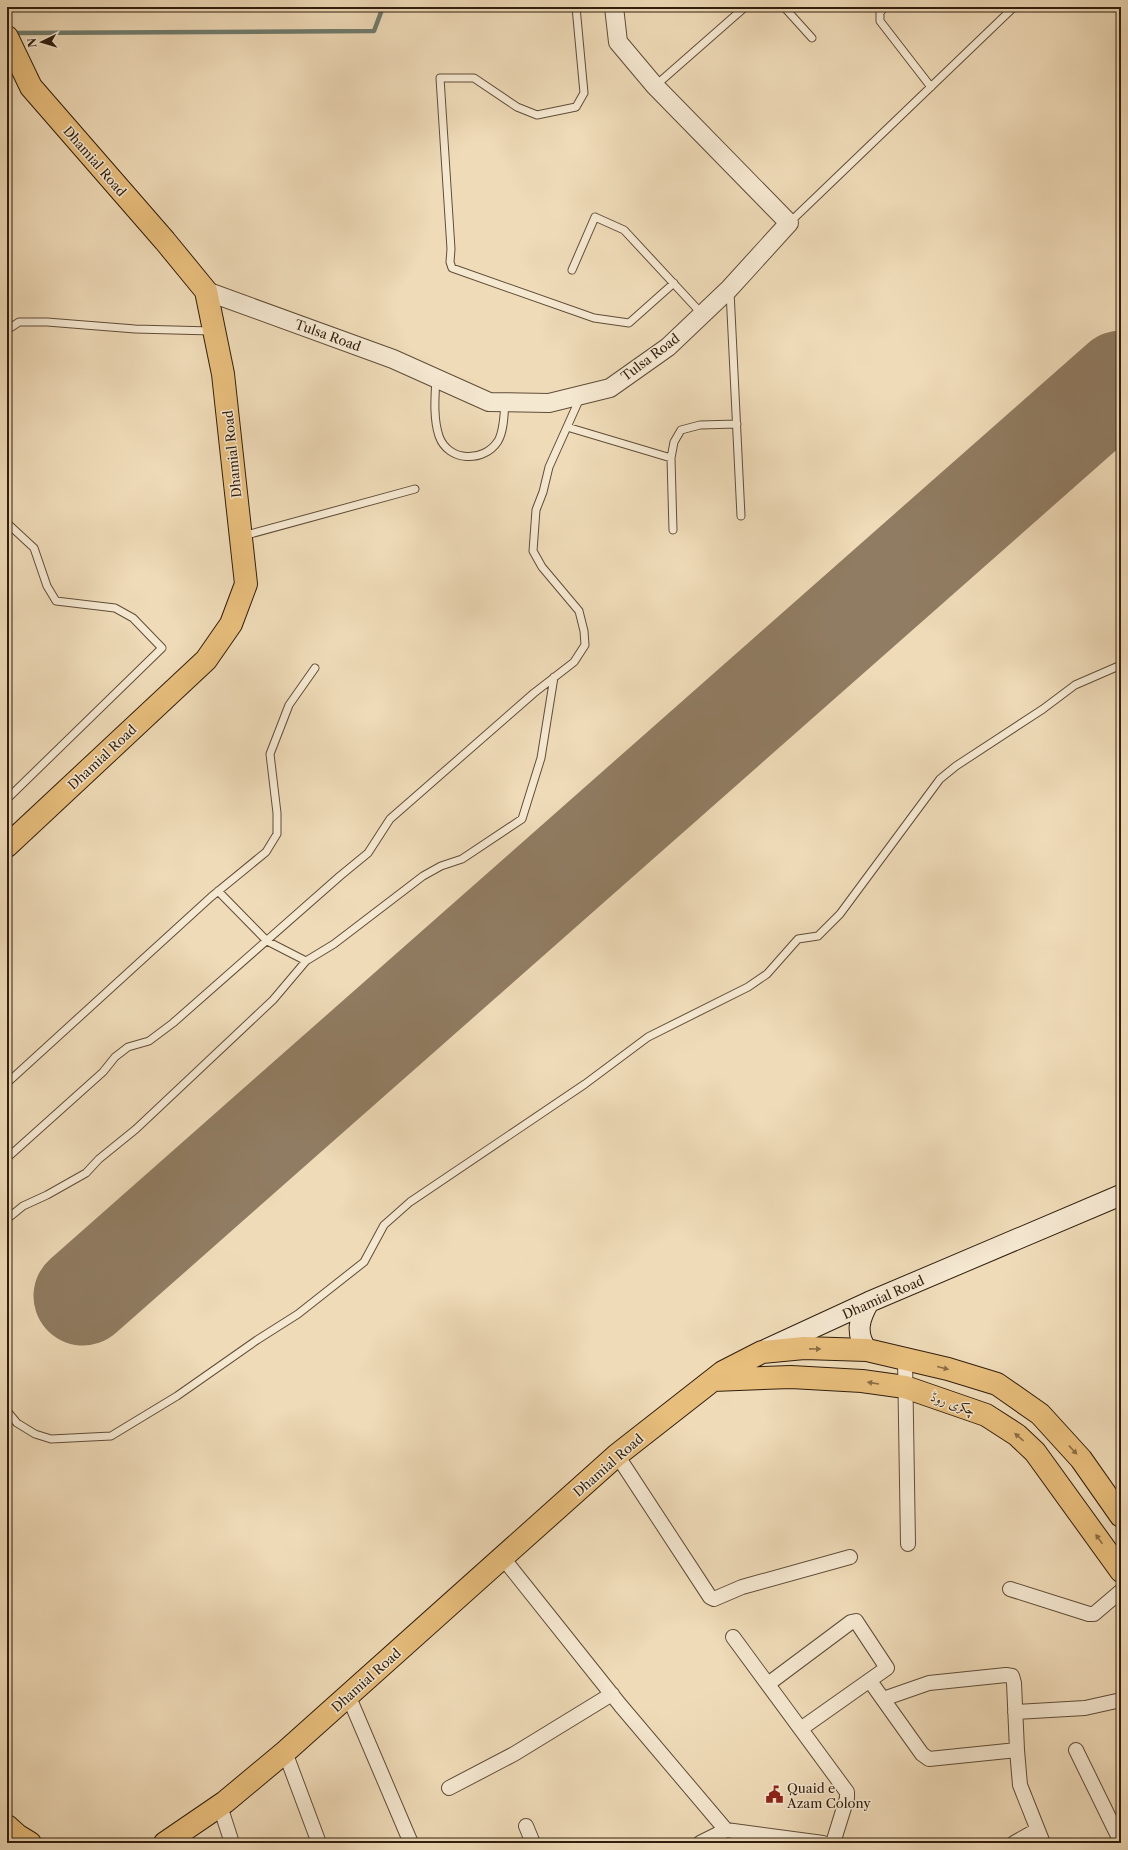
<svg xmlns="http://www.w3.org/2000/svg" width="1128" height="1850" font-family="'Libre Caslon Text',Amiri,serif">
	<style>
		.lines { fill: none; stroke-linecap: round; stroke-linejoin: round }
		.stream { stroke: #707c6e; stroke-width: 4.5 }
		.runway { stroke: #907c62; stroke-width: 99 }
		.service-casing { stroke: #604d38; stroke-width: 9 }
		.minor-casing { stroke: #604d38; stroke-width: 16 }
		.tertiary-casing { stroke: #604d38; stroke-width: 20 }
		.secondary-casing { stroke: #301e0d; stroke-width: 22 }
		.primary-casing { stroke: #301e0d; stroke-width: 24 }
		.service { stroke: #f5e8d1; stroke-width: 7 }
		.minor { stroke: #f5e8d1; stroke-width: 14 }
		.tertiary { stroke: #f5e8d1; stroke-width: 18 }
		.secondary { stroke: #f5e8d1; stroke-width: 20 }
		.primary { stroke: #e8be7c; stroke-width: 22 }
		.oneway { fill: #8c6e44 }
		.labels { text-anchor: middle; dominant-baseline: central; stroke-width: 3; stroke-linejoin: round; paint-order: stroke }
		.street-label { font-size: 13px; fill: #301e0d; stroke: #f5e8d1 }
		.poi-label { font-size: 13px; fill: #301e0d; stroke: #f5e8d1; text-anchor: start }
	</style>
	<rect width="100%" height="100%" fill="#efdbb8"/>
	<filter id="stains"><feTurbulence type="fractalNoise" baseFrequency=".005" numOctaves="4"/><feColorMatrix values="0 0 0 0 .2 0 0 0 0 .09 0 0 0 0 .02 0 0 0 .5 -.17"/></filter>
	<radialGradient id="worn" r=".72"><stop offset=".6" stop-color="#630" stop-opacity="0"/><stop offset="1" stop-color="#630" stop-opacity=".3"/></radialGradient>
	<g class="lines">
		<!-- stream -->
		<path class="stream" d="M13 33 374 31 383 7"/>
		<!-- runway -->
		<path class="runway" d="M83 1296 1121 380"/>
		<defs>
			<path id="service" d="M576 7 584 93 576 107 537 115 517 107 474 78H440L451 249 450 262 452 268 594 318 629 323 674 283
				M784 7 812 38
				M884 7 880 13V21L931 87
				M655 86 745 7
				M789 223 1014 7
				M572 270 595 217 624 230 702 314
				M730 291 741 516
				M7 330 19 322H47L135 329 212 331
				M436 378C435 396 433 418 439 436 448 462 484 463 498 441 504 431 504 414 505 402
				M567 427 671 458 673 530
				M671 458 674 442 681 430 700 425 737 424
				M7 523 34 548 47 586 56 601 115 608 133 618 162 648 7 799
				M243 536 415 489
				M218 891 267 941 306 961
				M7 1083 211 897 266 852 277 834V813L270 754 289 705 315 668
				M7 1158 103 1072 115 1057 128 1047 149 1041 173 1023 340 876 368 853 390 819 534 693 574 662 585 645 584 631 579 611 542 567 533 551 536 510 543 492 549 467 580 398
				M7 1219 23 1206 47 1195 86 1173 99 1159 136 1129 273 1000 306 961 334 944 423 876 441 866 462 859 522 819 541 758 554 677
				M7 1411 17 1423 35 1434 51 1439 111 1436 177 1396 257 1340 298 1314 364 1262 384 1225 410 1202 585 1084 648 1037 748 987 767 974 798 939 818 936 840 914 940 779 956 766 1043 709 1075 685 1121 665"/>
			<path id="minor" d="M905 1359 908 1544
				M617 1455 710 1597 714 1599 742 1587 850 1557
				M503 1558 621 1706 726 1830 823 1843
				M1010 1589 1089 1614H1094L1121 1591
				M733 1637 847 1792V1798L833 1843
				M870 1681 922 1754 929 1759 1017 1750
				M768 1684 851 1622 856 1621 887 1668 802 1728
				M348 1695 411 1843
				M883 1699 929 1683 1006 1675 1012 1676 1014 1683 1017 1750 1020 1785 1043 1843
				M1015 1712 1085 1708 1121 1700
				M1076 1750 1121 1842
				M285 1752 319 1843
				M449 1788 514 1754 612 1694
				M220 1806 232 1843
				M526 1826 533 1843
				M700 1843 726 1830
				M1014 1843 1037 1830"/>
			<path id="tertiary" d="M206 291 393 359 489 402 549 403 610 388 668 347 729 289 789 223 655 86 618 42 614 7"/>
			<path id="secondary" d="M767 1349 869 1302 1121 1195
				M867 1350C855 1333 859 1319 869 1302"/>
			<path id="primary" d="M7 37 31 87 165 241 206 291 223 374 246 584 231 624 206 660 7 846
				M713 1380 791 1377 862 1381 905 1387 986 1415 1017 1435 1035 1452 1121 1571
				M7 1826 17 1835 30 1843
				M165 1843 225 1802 285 1752 617 1455 723 1372 762 1352 804 1348 867 1350 948 1369 997 1384 1040 1414 1081 1459 1121 1516"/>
		</defs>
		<!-- service casing -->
		<use href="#service" class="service-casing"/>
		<!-- minor casing -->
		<use href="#minor" class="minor-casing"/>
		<!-- tertiary casing -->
		<use href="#tertiary" class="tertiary-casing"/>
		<!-- secondary casing -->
		<use href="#secondary" class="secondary-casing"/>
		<!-- primary casing -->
		<use href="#primary" class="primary-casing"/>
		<!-- service -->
		<use href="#service" class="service"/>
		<!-- minor -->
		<use href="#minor" class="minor"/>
		<!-- tertiary -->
		<use href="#tertiary" class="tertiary"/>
		<!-- secondary -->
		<use href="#secondary" class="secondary"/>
		<!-- primary -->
		<use href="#primary" class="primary"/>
	</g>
	<!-- one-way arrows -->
	<defs><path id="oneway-solid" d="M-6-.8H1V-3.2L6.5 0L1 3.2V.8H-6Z"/></defs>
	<g class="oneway">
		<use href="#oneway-solid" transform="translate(815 1349) rotate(1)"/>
		<use href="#oneway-solid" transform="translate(943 1368) rotate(14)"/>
		<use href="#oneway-solid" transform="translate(873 1383) rotate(-171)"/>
		<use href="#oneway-solid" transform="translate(1019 1437) rotate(-140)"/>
		<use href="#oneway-solid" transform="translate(1073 1450) rotate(47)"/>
		<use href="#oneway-solid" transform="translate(1099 1539) rotate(-125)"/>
	</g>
	<!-- icons -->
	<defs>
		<symbol id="civic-bare" viewBox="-9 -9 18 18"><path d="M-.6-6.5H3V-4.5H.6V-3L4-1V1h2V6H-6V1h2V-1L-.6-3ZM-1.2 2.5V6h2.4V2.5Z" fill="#8f2418" stroke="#f5e8d1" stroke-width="2.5" paint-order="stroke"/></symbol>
	</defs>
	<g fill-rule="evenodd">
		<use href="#civic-bare" x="762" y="1782" width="25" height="25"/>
	</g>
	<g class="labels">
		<!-- street labels -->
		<g class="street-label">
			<text transform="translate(95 161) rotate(49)">Dhamial Road</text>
			<text transform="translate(328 335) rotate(20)">Tulsa Road</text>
			<text transform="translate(650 357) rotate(-37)">Tulsa Road</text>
			<text transform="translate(232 454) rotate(-96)">Dhamial Road</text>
			<text transform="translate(102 757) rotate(-43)">Dhamial Road</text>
			<text transform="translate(883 1297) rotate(-24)">Dhamial Road</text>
			<text transform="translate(953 1403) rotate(19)">چکری روڈ</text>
			<text transform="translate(608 1465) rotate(-41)">Dhamial Road</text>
			<text transform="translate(366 1680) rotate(-42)">Dhamial Road</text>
		</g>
		<!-- poi labels -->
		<g class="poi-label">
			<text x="787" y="1788">Quaid e<tspan x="787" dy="15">Azam Colony</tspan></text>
		</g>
	</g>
	<!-- margin -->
	<rect width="1128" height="1850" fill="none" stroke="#efdbb8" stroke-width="24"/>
	<rect x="8" y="8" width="1112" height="1834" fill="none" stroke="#301e0d" stroke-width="2"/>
	<rect x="12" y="12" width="1104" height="1826" fill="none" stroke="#301e0d"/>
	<!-- north arrow -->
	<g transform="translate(42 42) rotate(265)" stroke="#f5e8d1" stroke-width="3" paint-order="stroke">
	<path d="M0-3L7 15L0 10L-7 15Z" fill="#301e0d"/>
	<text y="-6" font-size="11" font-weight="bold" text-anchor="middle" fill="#301e0d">N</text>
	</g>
	<rect width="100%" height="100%" filter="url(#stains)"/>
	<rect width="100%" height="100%" fill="url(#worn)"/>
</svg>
